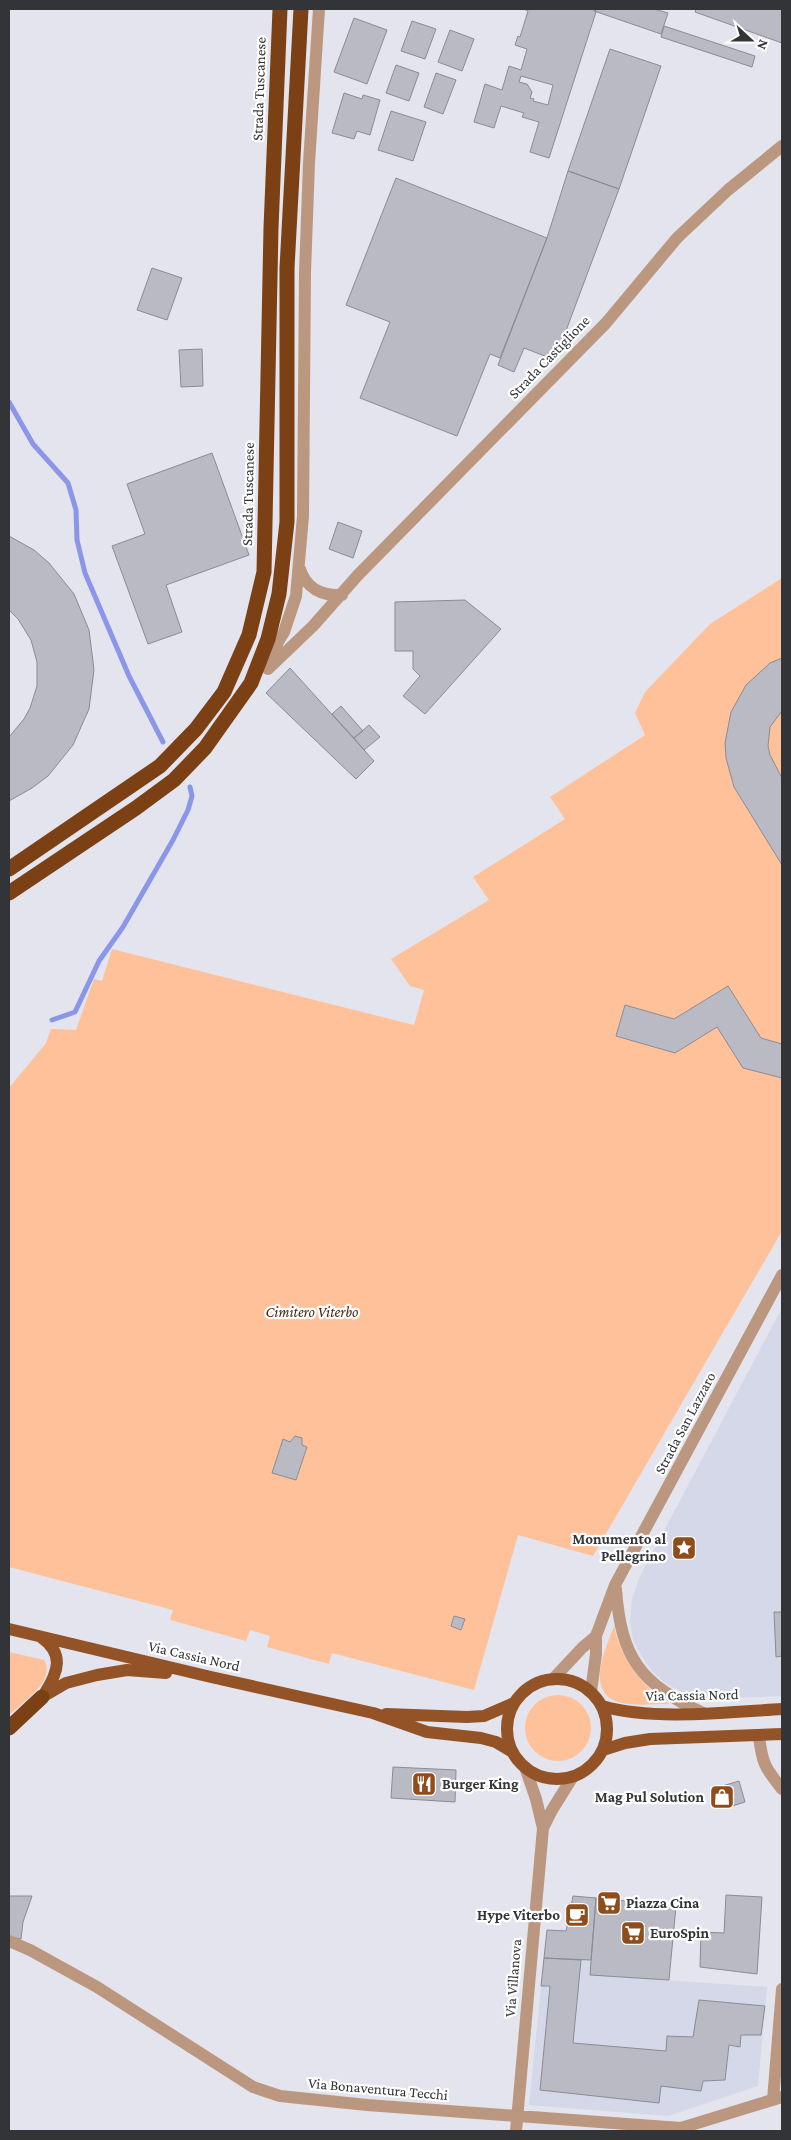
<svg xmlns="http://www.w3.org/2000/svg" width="791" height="2140" font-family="'Crimson Pro',serif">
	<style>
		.built { fill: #d5d8e8 }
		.green { fill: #ffc19a }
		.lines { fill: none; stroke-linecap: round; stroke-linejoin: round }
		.stream { stroke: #8c96e9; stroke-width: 5 }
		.building { fill: #b9bac3; stroke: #8a8c94; fill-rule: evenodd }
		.minor { stroke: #bc9780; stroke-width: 12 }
		.major { stroke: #935326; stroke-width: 12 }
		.highway { stroke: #7b4014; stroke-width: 15 }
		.labels { text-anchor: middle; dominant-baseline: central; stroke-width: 4.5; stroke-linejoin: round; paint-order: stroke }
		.street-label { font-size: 15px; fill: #333437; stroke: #fff }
		.park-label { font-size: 15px; font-style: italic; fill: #492810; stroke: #fff }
		.poi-label { font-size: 15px; font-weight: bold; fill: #333437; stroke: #fff; text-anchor: end }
	</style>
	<rect width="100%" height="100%" fill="#e3e4ed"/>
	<!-- built -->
	<path class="built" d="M782 1308V1696L704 1699 681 1692 665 1683 652 1671 642 1657 633 1640 630 1621 632 1599 639 1578Z
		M544 1958 591 1960V1975L767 1987 758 2086 668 2116 529 2105Z"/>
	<!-- green -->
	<path class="green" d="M782 578V1231L593 1556 518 1535 474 1690 332 1653 329 1664 267 1647 270 1636 250 1630 246 1641 170 1620 173 1610 9 1567V1088L46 1043 51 1029 76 1030 94 979 102 981 112 949 414 1025 424 990 410 986 391 959 489 900 473 877 565 819 550 797 645 735 635 713 645 692 710 624Z
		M614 1626C621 1659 641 1685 669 1704 655 1704 636 1706 622 1703 583 1694 606 1649 614 1626Z
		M9 1652 44 1660C57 1680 22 1703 9 1715Z
		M525 1728a33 33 0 1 1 66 0a33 33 0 1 1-66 0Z"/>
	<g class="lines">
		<!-- stream -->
		<path class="stream" d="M9 402 33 444 68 483 76 510 77 540 85 573 129 676 163 742
			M52 1020 75 1012 99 961 123 927 173 840 188 810 192 796 190 787"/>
	</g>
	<!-- building -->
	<path class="building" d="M524 9H595L596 12 549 158 530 152 539 122 522 117 524 113 501 106 494 128 474 122 485 84 502 90 509 66 521 70 527 49 515 45 518 36 520 37 528 11ZM521 76 553 85 548 105 533 101 534 99 530 98 532 92 527 84 519 82Z
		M595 9H654L668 13 661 34 594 11Z
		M696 9H782V43L695 12Z
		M354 18 387 30 367 84 334 72Z
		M412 21 436 29 425 59 401 51Z
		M664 26 755 56 752 67 661 37Z
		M450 30 474 39 462 71 438 62Z
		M610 49 661 66 619 189 568 171Z
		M396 65 419 73 409 101 386 93Z
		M436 73 456 80 443 114 424 107Z
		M344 93 362 99 363 95 380 100 370 135 357 131 354 139 332 133Z
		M391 111 426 122 413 161 378 150Z
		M568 171 619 189 555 360 524 348 514 372 498 365 547 238Z
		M396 178 547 238 500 358 490 354 457 436 360 398 390 322 346 305Z
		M152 268 182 278 167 320 137 310Z
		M202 349 203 386 181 387 179 350Z
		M212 453 249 555 166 585 182 632 148 644 112 546 145 534 127 484Z
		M338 522 362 531 353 558 329 549Z
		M9 536 34 550 49 563 74 594 89 630 94 670 89 709 73 745 48 776 32 788 9 801V737L24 719 30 708 37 686V662L31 640 18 619 9 610Z
		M465 600 501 629 425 714 403 696 420 676 413 669V651H395V602Z
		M782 658V711L770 727 768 746 770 755 782 778V865L734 787 726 758 725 743 731 712 746 685 770 663Z
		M290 668 374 761 356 779 266 693Z
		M341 706 363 731 354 738 332 714Z
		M369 725 380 737 364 750 354 738Z
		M728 986 761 1038 782 1044V1078L743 1068 717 1027 675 1053 616 1036 625 1005 674 1019Z
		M295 1436 302 1438V1445L307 1447 296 1480 272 1473 283 1439 290 1442Z
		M774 1612H782V1656L776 1657Z
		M454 1616 465 1619 461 1630 451 1626Z
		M393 1767 456 1770 455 1802 391 1798Z
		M739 1781 745 1802 726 1808 719 1787Z
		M726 1895 762 1897 757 1974 700 1967 701 1932 724 1933Z
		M9 1896H32L23 1922 21 1939 9 1937Z
		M573 1896 596 1898 591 1960 544 1958 547 1930 566 1931Z
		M596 1898 676 1906 669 1980 590 1975Z
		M544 1958 581 1960 573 2043 666 2051 667 2036 693 2037 699 2000 765 2006 761 2035H741L740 2047 729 2045 725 2080 703 2081 701 2091 661 2086 659 2103 540 2090 550 1986H541Z"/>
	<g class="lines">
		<!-- minor -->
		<path class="minor" d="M300 569C306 588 322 596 342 595
			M268 667 278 642 284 632 296 596 303 516 305 272 309 163 319 9
			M268 669 313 626 358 575 606 323 677 238 728 190 782 146
			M616 1589C621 1659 641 1684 703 1713
			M553 1679 582 1648 596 1636
			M591 1692 596 1654V1636L615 1585 782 1275
			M759 1736C762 1763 765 1768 782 1789
			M543 1828 552 1810 572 1778
			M9 1941 30 1950 97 1987 253 2087 280 2096 367 2105 681 2128 782 2097
			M773 2100 782 1989
			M516 2131 543 1828 536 1799 526 1770"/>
		<!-- major -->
		<path class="major" d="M9 1629 211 1677 373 1713 427 1732 481 1738 496 1742 511 1751
			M41 1637C65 1654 58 1672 45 1693
			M507 1729a50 50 0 1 1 100 0a50 50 0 1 1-100 0Z
			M42 1697 66 1683 97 1675 127 1670 166 1673
			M602 1706C652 1721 730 1712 782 1709
			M386 1714 467 1717 484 1716 514 1703
			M603 1750 625 1743 650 1739 782 1734"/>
		<!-- highway -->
		<path class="highway" d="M9 869 160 766 196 729 224 692 249 635 264 572 271 228 280 9
			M9 893 136 808 174 780 205 748 251 683 268 639 279 594 287 522V268L301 9
			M9 1728 42 1697"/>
	</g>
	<!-- icons -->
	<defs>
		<symbol id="sight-square" viewBox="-11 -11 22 22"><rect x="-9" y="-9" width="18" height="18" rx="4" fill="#8f4d1b" stroke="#fff"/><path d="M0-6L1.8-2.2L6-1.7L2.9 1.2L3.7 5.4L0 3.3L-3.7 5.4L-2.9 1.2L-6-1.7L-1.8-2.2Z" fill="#fff"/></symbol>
		<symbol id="restaurant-square" viewBox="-11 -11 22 22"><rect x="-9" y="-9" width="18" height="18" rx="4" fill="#8f4d1b" stroke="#fff"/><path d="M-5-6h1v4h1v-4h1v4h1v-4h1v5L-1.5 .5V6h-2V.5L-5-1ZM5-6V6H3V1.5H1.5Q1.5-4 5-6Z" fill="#fff"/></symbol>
		<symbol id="shop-square" viewBox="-11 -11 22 22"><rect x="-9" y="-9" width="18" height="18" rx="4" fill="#8f4d1b" stroke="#fff"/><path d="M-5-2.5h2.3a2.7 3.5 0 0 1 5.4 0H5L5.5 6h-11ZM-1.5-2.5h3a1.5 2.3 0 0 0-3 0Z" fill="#fff"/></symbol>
		<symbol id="supermarket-square" viewBox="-11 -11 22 22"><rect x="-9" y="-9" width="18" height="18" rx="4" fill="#8f4d1b" stroke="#fff"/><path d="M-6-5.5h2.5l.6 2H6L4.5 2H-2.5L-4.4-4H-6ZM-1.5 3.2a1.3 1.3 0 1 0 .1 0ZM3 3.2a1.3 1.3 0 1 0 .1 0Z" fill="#fff"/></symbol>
		<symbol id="cafe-square" viewBox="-11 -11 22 22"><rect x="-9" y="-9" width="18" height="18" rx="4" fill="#8f4d1b" stroke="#fff"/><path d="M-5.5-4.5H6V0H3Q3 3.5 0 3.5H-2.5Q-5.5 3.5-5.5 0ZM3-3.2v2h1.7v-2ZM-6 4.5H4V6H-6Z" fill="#fff"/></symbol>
	</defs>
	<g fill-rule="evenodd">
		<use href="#sight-square" x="670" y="1534" width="28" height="28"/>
		<use href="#restaurant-square" x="410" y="1770" width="28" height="28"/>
		<use href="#shop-square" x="708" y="1783" width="28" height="28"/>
		<use href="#supermarket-square" x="595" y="1889" width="28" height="28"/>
		<use href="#cafe-square" x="563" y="1901" width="28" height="28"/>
		<use href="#supermarket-square" x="619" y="1919" width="28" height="28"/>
	</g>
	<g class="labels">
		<!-- street labels -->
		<g class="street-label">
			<text transform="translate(259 89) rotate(-88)">Strada Tuscanese</text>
			<text transform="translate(549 357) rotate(-46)">Strada Castiglione</text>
			<text transform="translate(248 494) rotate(-89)">Strada Tuscanese</text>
			<text transform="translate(685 1423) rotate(-62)">Strada San Lazzaro</text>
			<text transform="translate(194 1656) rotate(13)">Via Cassia Nord</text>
			<text transform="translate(692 1695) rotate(-1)">Via Cassia Nord</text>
			<text transform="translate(513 1978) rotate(-85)">Via Villanova</text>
			<text transform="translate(378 2089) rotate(5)">Via Bonaventura Tecchi</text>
		</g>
		<!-- park labels -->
		<g class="park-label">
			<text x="312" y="1312">Cimitero Viterbo</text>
		</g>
		<!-- poi labels -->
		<g class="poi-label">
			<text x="666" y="1539">Monumento al<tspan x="666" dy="17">Pellegrino</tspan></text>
			<text x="442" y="1784" text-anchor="start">Burger King</text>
			<text x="704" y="1797">Mag Pul Solution</text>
			<text x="626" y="1903" text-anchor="start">Piazza Cina</text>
			<text x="560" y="1915">Hype Viterbo</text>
			<text x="650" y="1933" text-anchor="start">EuroSpin</text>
		</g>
	</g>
	<!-- border -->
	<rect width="791" height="2140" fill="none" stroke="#333437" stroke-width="20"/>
	<!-- north arrow -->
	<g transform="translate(751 40) rotate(111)" stroke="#ffffff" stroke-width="4" paint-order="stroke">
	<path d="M0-4L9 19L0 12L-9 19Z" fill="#333437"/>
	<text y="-8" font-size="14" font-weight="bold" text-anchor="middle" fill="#333437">N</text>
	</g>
</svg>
